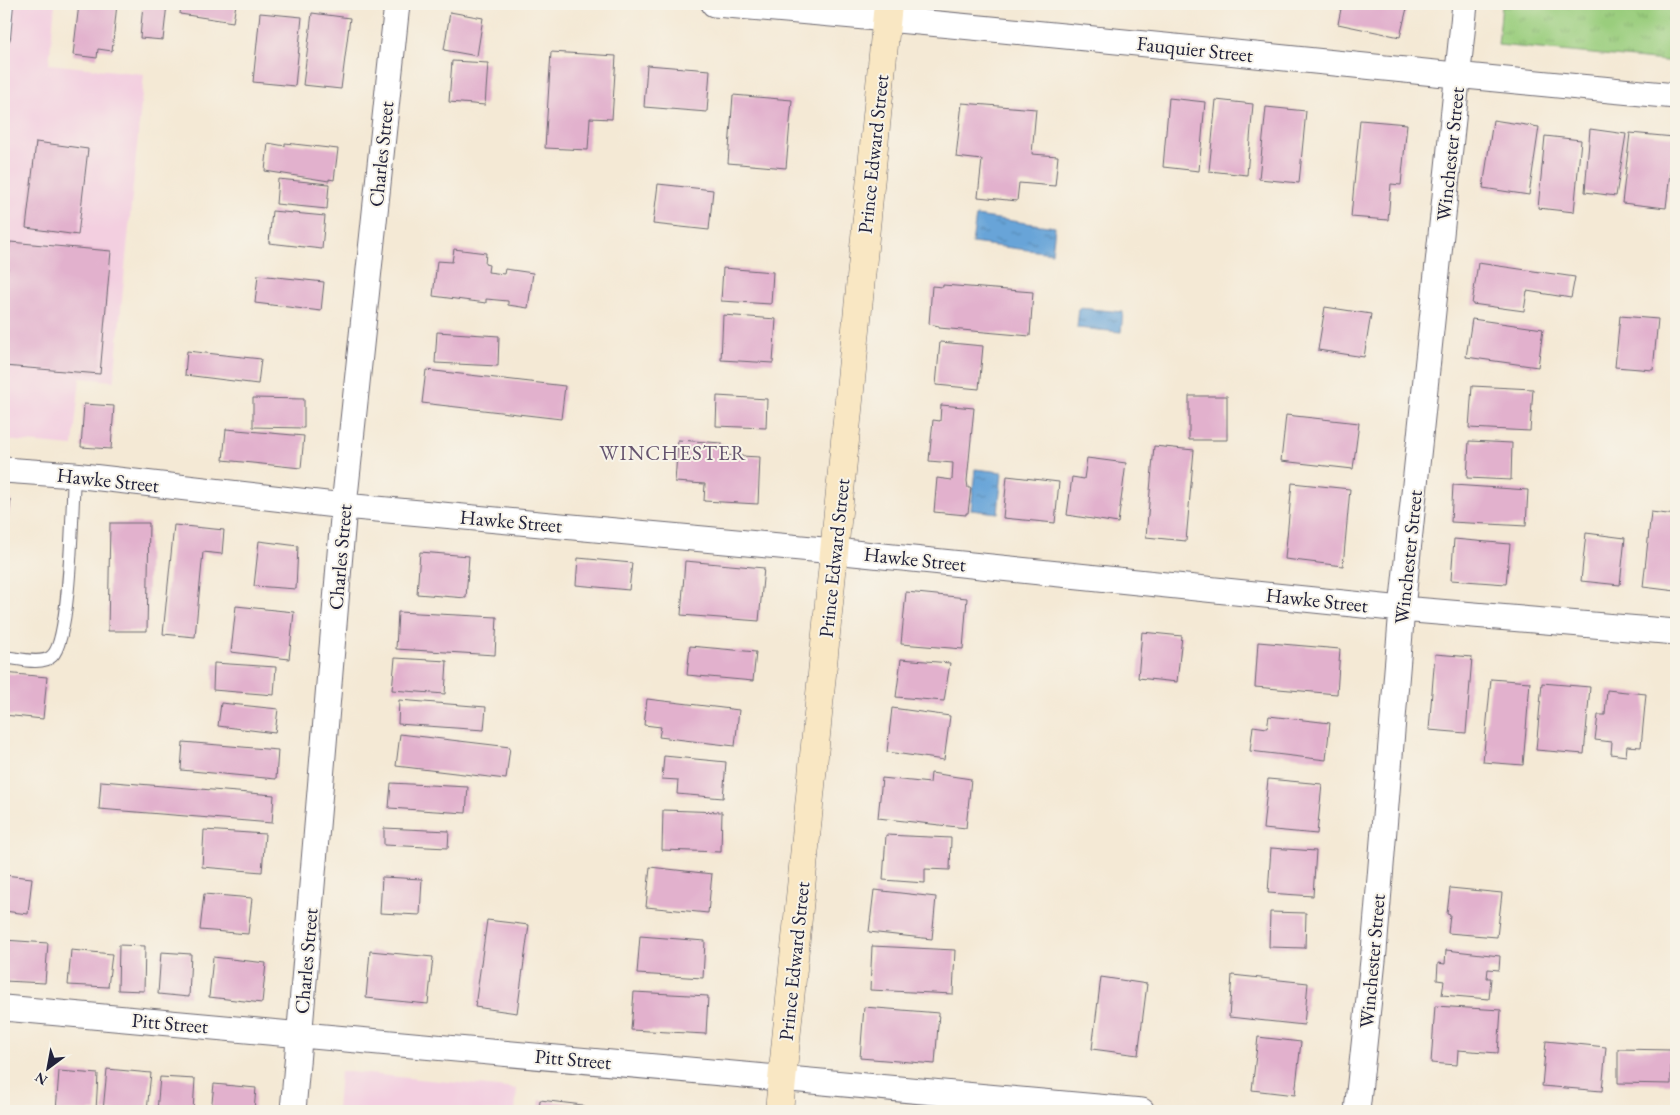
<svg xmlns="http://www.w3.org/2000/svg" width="1680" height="1115" font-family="'EB Garamond',serif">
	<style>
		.built { fill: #f3cfe0 }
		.park { fill: url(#park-tufts); stroke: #5e785c }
		.water { fill: url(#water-ripples); stroke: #44638a }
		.building { fill: #e2b1cd }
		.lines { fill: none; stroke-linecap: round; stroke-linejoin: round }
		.lane-casing { stroke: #6c6871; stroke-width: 14 }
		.street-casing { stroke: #6c6871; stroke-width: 27 }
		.secondary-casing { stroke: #6c6871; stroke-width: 29 }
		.lane { stroke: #fff; stroke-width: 12 }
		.street { stroke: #fff; stroke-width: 25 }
		.secondary { stroke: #f9e7c3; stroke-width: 28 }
		.labels { text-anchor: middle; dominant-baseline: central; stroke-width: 4; stroke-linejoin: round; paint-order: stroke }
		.street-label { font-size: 20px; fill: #22223b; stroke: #f7f3e8 }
		.neighbourhood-label { font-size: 21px; letter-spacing: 1px; fill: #65546e; stroke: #f7f3e8 }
	</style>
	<defs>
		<pattern id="park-tufts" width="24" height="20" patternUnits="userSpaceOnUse" patternTransform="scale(1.25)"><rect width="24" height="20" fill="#9acd7d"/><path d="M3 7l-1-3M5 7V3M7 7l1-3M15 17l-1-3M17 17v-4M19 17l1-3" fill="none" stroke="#84b06d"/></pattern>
		<pattern id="water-ripples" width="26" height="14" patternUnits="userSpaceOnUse" patternTransform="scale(1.25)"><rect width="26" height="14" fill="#67a4d8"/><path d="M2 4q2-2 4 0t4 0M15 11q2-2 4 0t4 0" fill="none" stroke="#5485b0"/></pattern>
	</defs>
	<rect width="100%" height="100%" fill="#f7f3e8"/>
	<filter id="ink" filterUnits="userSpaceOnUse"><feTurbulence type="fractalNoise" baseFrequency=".02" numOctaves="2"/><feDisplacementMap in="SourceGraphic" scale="10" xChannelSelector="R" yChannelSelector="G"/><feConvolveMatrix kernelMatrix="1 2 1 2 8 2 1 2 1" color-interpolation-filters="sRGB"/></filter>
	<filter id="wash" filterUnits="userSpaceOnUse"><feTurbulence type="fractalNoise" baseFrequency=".0096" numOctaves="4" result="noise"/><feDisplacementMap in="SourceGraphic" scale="20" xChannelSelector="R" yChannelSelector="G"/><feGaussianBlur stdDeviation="1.12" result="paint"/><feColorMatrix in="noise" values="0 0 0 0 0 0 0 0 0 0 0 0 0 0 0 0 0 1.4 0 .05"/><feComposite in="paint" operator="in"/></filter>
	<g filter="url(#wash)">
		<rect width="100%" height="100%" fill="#f4e9d5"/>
		<!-- built -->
		<path class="built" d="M4 4H55L49 64 144 74 114 381 80 378 73 446 4 440Z
			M340 1071 517 1089 515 1111H337Z"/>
		<!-- park -->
		<path class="park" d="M1502 4H1676V62L1498 45Z"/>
		<!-- water -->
		<path class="water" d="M976 216 1055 227 1052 253 972 243Z
			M1079 308 1123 312 1121 332 1077 328Z
			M975 469 1002 472 998 513 971 510Z"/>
		<g id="blocks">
			<!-- building -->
			<path class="building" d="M79 4H117L112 51 98 49 97 58 73 55Z
				M143 4H167L163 40 140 38Z
				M181 4H236L233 22 180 14Z
				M1342 4H1388L1407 8 1400 37 1338 24Z
				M450 12 483 18 477 56 444 50Z
				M260 13 302 17 295 86 253 82Z
				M312 13 350 18 341 89 303 85Z
				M551 52 616 56 612 119 590 118 588 150 545 148Z
				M452 61 488 63 485 105 449 102Z
				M647 65 710 70 707 112 644 107Z
				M733 95 792 100 786 168 728 163Z
				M1169 98 1205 102 1199 171 1163 167Z
				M1216 100 1253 104 1247 175 1209 171Z
				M962 103 1036 109 1032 154 1058 156 1055 186 1019 183 1017 201 978 197 982 160 956 157Z
				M1266 107 1306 111 1299 183 1259 179Z
				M1360 120 1407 124 1401 185 1391 184 1388 220 1351 217Z
				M1493 120 1539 127 1529 195 1483 188Z
				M1590 129 1626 134 1616 196 1585 192Z
				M1630 133 1674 137 1666 208 1622 203Z
				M1545 136 1581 140 1574 212 1538 208Z
				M36 142 88 149 78 235 26 228Z
				M268 143 285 146V143L338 149 334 180 329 179V181L265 171Z
				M278 179 329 184 327 209 276 204Z
				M658 184 713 190 709 230 653 224Z
				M272 211 325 216 322 249 269 243Z
				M10 242 111 251 100 374 4 366V311Z
				M454 249 486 253 485 264 489 265 488 272 504 274 505 269 533 273 528 308 508 305V301L486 299V303L433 296 437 261 452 262Z
				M1478 263 1575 277 1571 298 1527 291 1524 311 1472 304Z
				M723 268 773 272 771 304 721 301Z
				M258 275 324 282 321 311 255 303Z
				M943 285 1033 292 1030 336 939 328V326L929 324 932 286 943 287Z
				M1325 307 1371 314 1364 357 1318 350Z
				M723 315 776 319 773 363 721 360Z
				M1620 316 1658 319 1653 370 1615 367Z
				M1472 319 1543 329 1538 367 1466 357Z
				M437 332 499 336 498 366 435 363Z
				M940 342 983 346 979 389 936 385Z
				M187 351 261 359 258 384 185 375Z
				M426 370 565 386 561 419 422 403Z
				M1472 386 1533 389 1530 431 1469 428Z
				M717 396 767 399 766 428 716 426Z
				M1189 396H1227V440H1189Z
				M253 398 304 399V428L253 427Z
				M84 404 114 406 111 449 81 447Z
				M941 405 974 408 967 481 968 488H971L968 513H966V515L934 512 937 478 952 480 953 463 929 461 933 420 940 421Z
				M1286 415 1359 423 1353 469 1281 461Z
				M226 429 304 436 301 468 223 460Z
				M678 440 722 443 721 455 760 457 758 504 704 501 705 484 675 482Z
				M1469 441 1512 443 1511 480 1467 478Z
				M1154 446 1194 450 1186 541 1146 537Z
				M1087 458 1126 463 1118 523 1067 515 1072 477 1084 479Z
				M1007 476 1059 482 1055 523 1003 518Z
				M1292 483 1350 489 1343 566 1285 559Z
				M1453 485 1528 490 1526 526 1451 522Z
				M4 499 11 500 5 539H4Z
				M1651 512 1676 515V591L1643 587Z
				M110 523H149L147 631H108Z
				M174 525 224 530 222 554 203 552 195 637 163 634Z
				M1586 533 1625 538 1620 585 1581 581Z
				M1454 539 1510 544 1506 584 1451 580Z
				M259 541 298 546 296 589 254 586Z
				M420 552 469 556 466 598 417 594Z
				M578 558 632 563 629 590 576 585Z
				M685 561 764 568 759 621 681 615Z
				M906 592 967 598 963 649 901 644Z
				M236 606 294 612 289 659 231 652Z
				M398 612 497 617 495 655 396 649Z
				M1142 632 1182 636 1177 682 1138 678Z
				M1258 642 1340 649 1337 694 1255 687Z
				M690 646 756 652 753 681 687 675Z
				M1435 654 1472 657 1466 733 1429 730Z
				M395 658 447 661 445 694 392 690Z
				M901 659 950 663 944 701 896 697Z
				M214 663 276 667 274 695 213 690Z
				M4 673 47 677 43 719 4 715Z
				M1491 679 1530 682 1523 765 1483 762Z
				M1542 683 1590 687 1584 754 1536 750Z
				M1607 690 1646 694 1641 747 1627 746 1626 756 1611 754 1612 742 1595 740 1598 715H1605Z
				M647 699 739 710 735 746 659 737 661 727 644 725Z
				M399 700 486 707 484 730 398 724Z
				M221 703 278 709 275 733 218 726Z
				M892 708 950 716 944 760 887 752Z
				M1269 716 1330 723 1326 760 1250 751 1253 726 1267 728Z
				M400 734 510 747 506 779 396 766Z
				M183 742 278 750 276 779 181 770Z
				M664 756 726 762 723 798 677 794 678 780 662 779Z
				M931 773 971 779 966 828 878 818 882 778 930 783Z
				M1268 779 1322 784 1317 834 1263 829Z
				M101 781 274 795 272 823 99 809Z
				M391 783 468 787 466 813 389 808Z
				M663 810 722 812 721 852 662 850Z
				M384 828 449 831 448 848 384 845Z
				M204 830 265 834 262 872 202 867Z
				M886 835 951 838 950 870 925 869V883L883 880Z
				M1271 848 1316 851 1313 896 1268 893Z
				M650 867 712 874 708 913 646 907Z
				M4 875 32 878 28 914 4 911Z
				M382 877 422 879 420 915 380 913Z
				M1450 888 1502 893 1497 937 1448 933 1450 915 1447 914Z
				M874 890 936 897 932 939 869 932Z
				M204 894 252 898 248 934 200 930Z
				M1270 912 1306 913 1305 948 1269 947Z
				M487 920 529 925 517 1013 475 1007Z
				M640 936 705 941 703 978 637 974Z
				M4 940 48 943 45 983 4 981Z
				M119 945 145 946 144 991 118 990Z
				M872 946 955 950 953 994 870 990Z
				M71 950 112 954 108 987 68 985Z
				M1446 950 1500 956 1499 970 1488 969 1487 978H1491L1489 999 1442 995 1444 981 1437 980 1438 963 1445 964Z
				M370 951 433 957 428 1004 366 998Z
				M161 952 191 954 189 997 158 994Z
				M213 957 266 963 262 1003 209 997Z
				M1232 975 1308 983 1304 1025 1229 1017Z
				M1101 977 1147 984 1138 1055 1092 1049Z
				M634 992 708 996 706 1034 631 1030Z
				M1435 1006 1501 1010 1498 1053 1458 1050 1457 1065 1431 1063Z
				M864 1007 939 1013 935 1064 860 1058Z
				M1258 1037 1301 1042 1295 1095 1252 1090Z
				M1546 1041 1606 1047 1602 1091 1542 1086Z
				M1618 1049 1671 1050V1084L1618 1083Z
				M107 1069 151 1073 147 1111H103Z
				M59 1071 98 1074 96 1111H56Z
				M160 1077 195 1079 193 1111H157Z
				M214 1084 256 1088 254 1111H211Z
				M540 1100 583 1105 582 1111H539Z"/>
		</g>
	</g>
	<g filter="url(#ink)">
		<use href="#blocks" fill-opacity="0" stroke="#6c6871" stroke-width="1"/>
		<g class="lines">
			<defs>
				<path id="lane" d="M4 37 7 4
					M4 657C16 658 42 666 52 656 71 639 72 506 74 475"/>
				<path id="street" d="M714 4C1035 30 1355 67 1676 96
					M4 470 74 475 344 506 834 551 1402 609 1676 632
					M4 1008 1142 1111
					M293 1111 344 506 397 4
					M1357 1111 1374 951 1402 609 1465 4"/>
				<path id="secondary" d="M779 1111 888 4"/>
			</defs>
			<!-- lane casing -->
			<use href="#lane" class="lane-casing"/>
			<!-- street casing -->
			<use href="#street" class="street-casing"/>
			<!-- secondary casing -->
			<use href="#secondary" class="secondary-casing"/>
			<!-- lane -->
			<use href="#lane" class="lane"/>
			<!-- street -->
			<use href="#street" class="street"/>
			<!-- secondary -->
			<use href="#secondary" class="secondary"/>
		</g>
	</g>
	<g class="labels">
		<!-- street labels -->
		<g class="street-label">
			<text transform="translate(1195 49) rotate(6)">Fauquier Street</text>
			<text transform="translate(381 154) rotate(-84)">Charles Street</text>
			<text transform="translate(873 154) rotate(-84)">Prince Edward Street</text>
			<text transform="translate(1450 154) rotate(-84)">Winchester Street</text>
			<text transform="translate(108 480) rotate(6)">Hawke Street</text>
			<text transform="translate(511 521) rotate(5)">Hawke Street</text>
			<text transform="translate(340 557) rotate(-85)">Charles Street</text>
			<text transform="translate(1408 557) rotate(-84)">Winchester Street</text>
			<text transform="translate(834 558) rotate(-84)">Prince Edward Street</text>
			<text transform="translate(915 559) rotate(6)">Hawke Street</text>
			<text transform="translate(1317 600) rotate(6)">Hawke Street</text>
			<text transform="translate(306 961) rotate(-85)">Charles Street</text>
			<text transform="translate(794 961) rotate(-84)">Prince Edward Street</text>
			<text transform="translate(1372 961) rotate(-85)">Winchester Street</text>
			<text transform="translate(170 1023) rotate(5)">Pitt Street</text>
			<text transform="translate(573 1059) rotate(5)">Pitt Street</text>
		</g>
		<!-- neighbourhood labels -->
		<g class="neighbourhood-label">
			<text x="673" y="452">WINCHESTER</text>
		</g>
	</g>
	<!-- margin -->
	<rect width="1680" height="1115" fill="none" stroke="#f7f3e8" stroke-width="20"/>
	<!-- north arrow -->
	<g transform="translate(48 1068) rotate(212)" stroke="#f7f3e8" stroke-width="4" paint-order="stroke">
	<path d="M0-4L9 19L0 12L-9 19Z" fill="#22223b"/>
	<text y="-8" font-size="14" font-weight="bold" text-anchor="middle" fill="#22223b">N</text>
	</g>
</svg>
